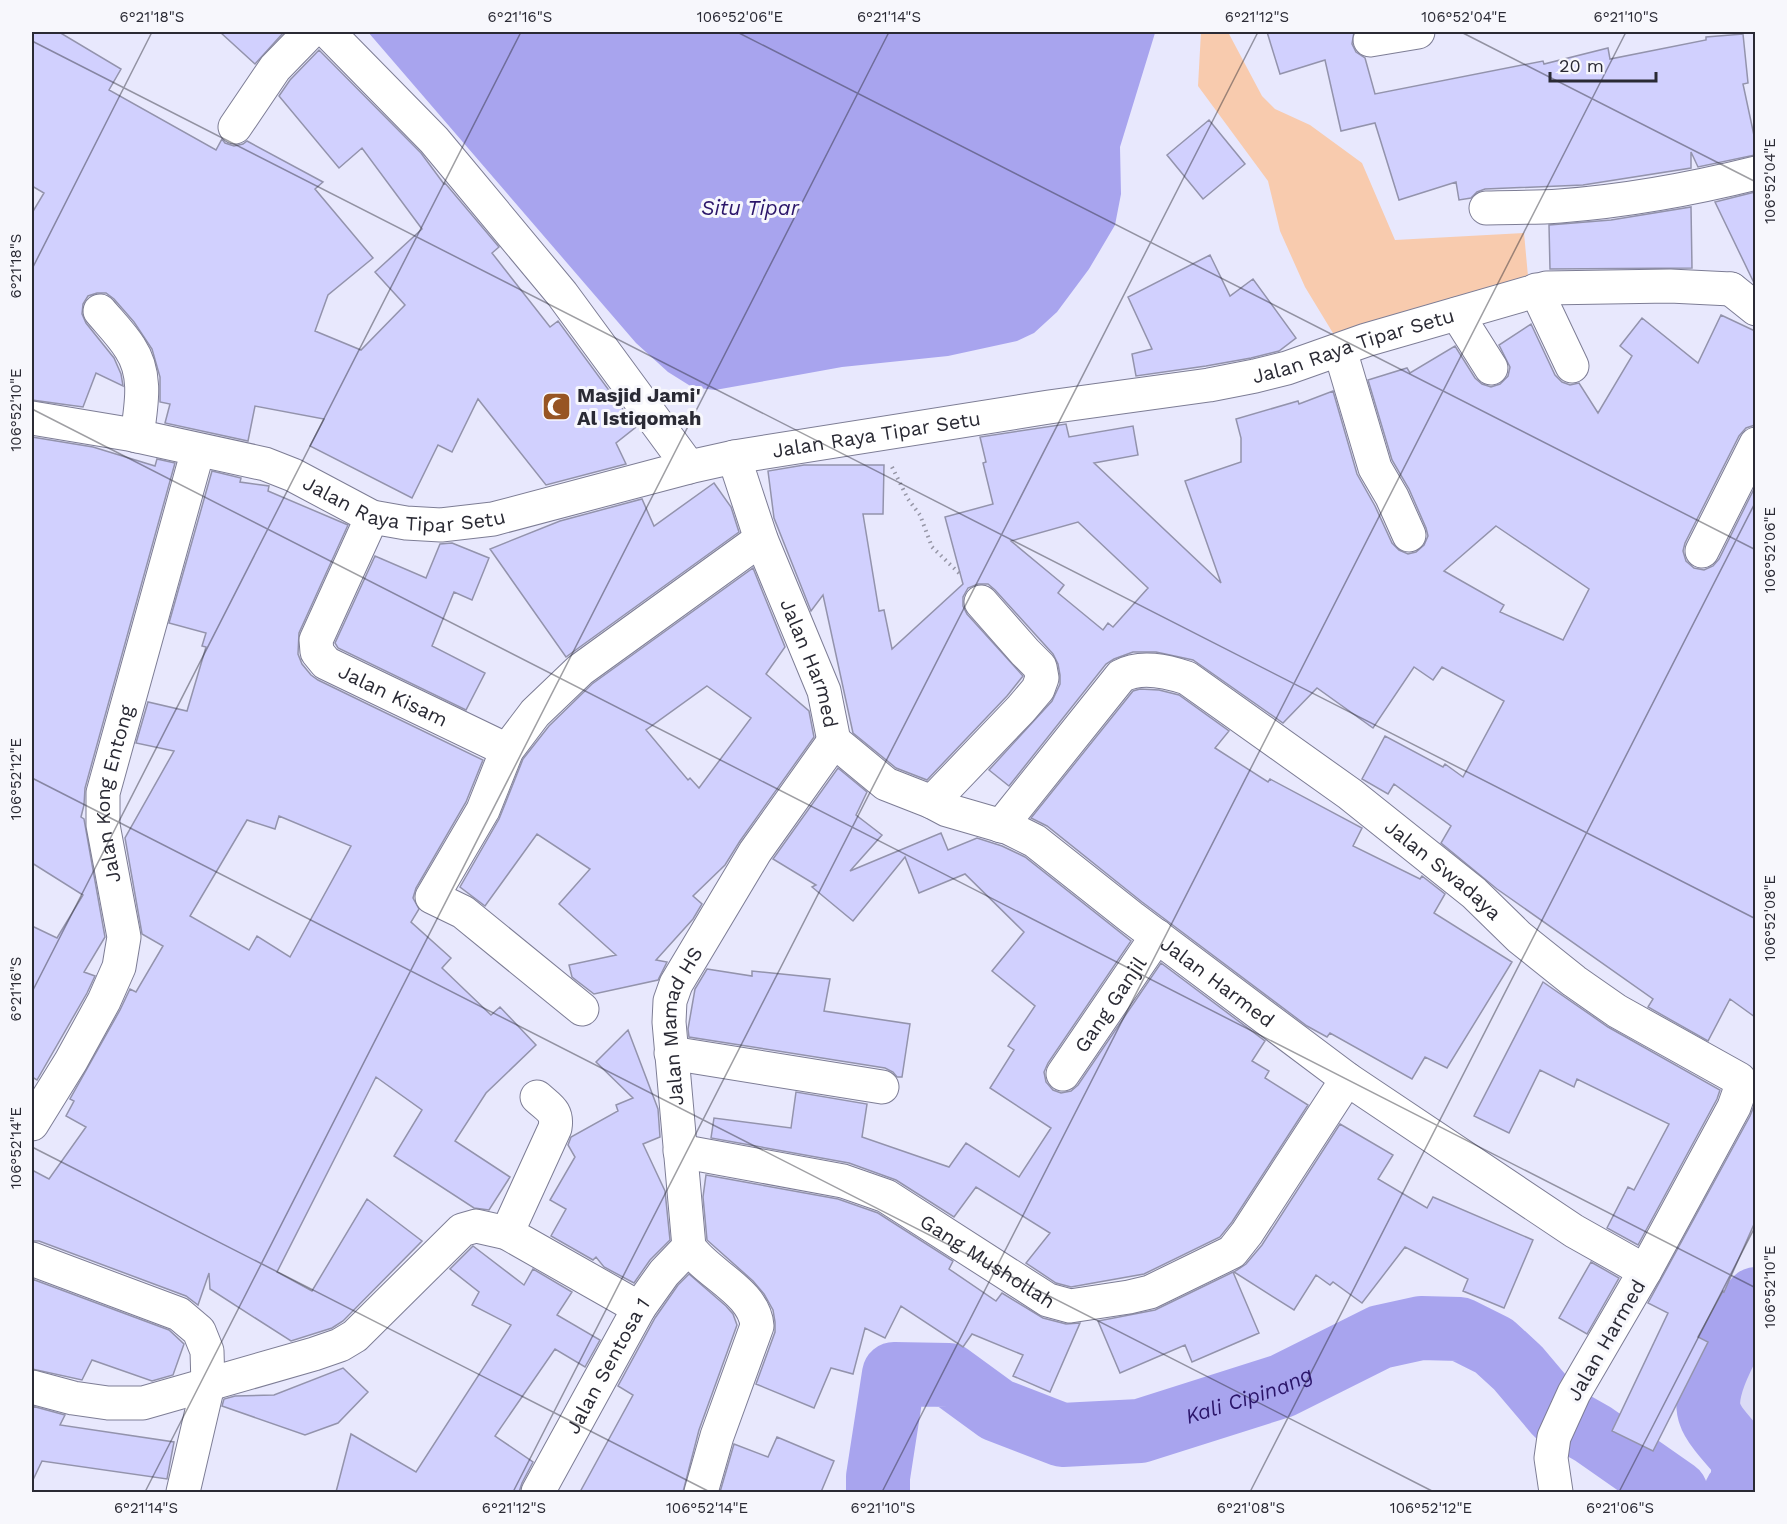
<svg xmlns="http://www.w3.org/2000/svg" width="1787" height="1524" font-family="'Work Sans',sans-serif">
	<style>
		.built { fill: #dbdbf6 }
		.green { fill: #f8cbae }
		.water { fill: #a8a4ee }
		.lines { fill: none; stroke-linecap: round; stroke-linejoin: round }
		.river { stroke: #a8a4ee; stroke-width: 64 }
		.building { fill: #d1d0fe; stroke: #9393ac; stroke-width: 1.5; fill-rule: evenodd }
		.minor-casing { stroke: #7d7d95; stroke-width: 35 }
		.path { stroke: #9696a6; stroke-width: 4; stroke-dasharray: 1.5 4.5; stroke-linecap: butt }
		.minor { stroke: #fff; stroke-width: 33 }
		.ticks { fill: none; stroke: #2a2a34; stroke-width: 1.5; stroke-opacity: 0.45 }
		.labels { text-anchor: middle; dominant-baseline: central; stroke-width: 6; stroke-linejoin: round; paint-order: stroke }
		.street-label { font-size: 20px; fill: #2a2a34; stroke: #f7f7fc }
		.poi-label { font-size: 20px; font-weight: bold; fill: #2a2a34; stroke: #f7f7fc; text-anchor: start }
		.water-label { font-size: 21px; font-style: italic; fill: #2b1569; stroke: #f7f7fc }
		.neatline { fill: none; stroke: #2a2a34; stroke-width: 2 }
		.ticks-label { font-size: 15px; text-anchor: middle; fill: #2a2a34 }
	</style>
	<rect width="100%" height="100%" fill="#e8e8fd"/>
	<!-- built -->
	<path class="built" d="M1755 1310V1452L1746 1445 1725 1419 1720 1384 1731 1351Z"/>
	<!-- green -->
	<path class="green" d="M1201 32H1228L1262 96 1275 109 1310 125 1362 163 1395 240 1524 233 1529 287 1339 343 1305 287 1280 231 1268 181 1198 86Z"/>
	<!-- water -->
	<path class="water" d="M368 32H1155V33L1120 147 1121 194 1115 225 1089 269 1057 312 1034 333 1017 341 948 356 842 367 715 390 692 387 668 372 636 343Z"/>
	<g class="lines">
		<!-- river -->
		<g class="river">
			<path id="s1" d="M878 1492V1477L894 1374 949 1375 997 1410 1062 1435 1140 1431 1282 1386 1380 1337 1421 1328 1460 1329 1494 1346 1518 1368 1556 1413 1593 1434 1676 1492"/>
			<path d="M1736 1492 1742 1486 1744 1459C1735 1448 1714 1427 1710 1414 1699 1386 1740 1324 1756 1299"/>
		</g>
	</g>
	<!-- building -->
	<path class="building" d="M32 32H59L121 69 109 90 216 150 222 139 225 143 234 146 243 144 247 141 323 182 315 189 373 258 328 295 315 331 361 350 405 305 375 272 422 229 362 148 339 168 279 96 290 80 319 50 421 153 444 184 445 183 499 247 492 253 550 327 558 321 636 427 616 443 626 464 546 485 478 399 452 452 438 445 412 498 310 446 324 419 255 406 248 441 165 423 170 404 160 402V377L152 349 134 322 114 299 106 293H97L88 296 83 304 82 314 86 323 114 358 121 374 123 386 96 373 83 407 32 400V213L44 193 32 186Z
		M220 32H284L255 64Z
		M1267 32H1354L1352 44 1356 52 1365 58 1375 94 1543 61 1544 64 1608 48 1610 59 1706 40V37L1743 34 1748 83 1743 84 1755 140V155L1698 167 1691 152V168L1583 185 1485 189 1477 192 1471 198 1459 200 1456 182 1399 200 1375 123 1341 131 1325 60 1280 74Z
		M1209 120 1245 164 1203 199 1167 155Z
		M1755 192V285L1715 202Z
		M1691 207 1692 268 1550 269 1549 225 1611 220Z
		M1210 255 1230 296 1253 279 1296 338 1279 351 1251 358 1206 366 1136 376 1132 354 1152 349 1128 297Z
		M1721 315 1755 331V425L1746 428 1739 436 1685 543 1683 551 1686 561 1694 568 1704 570 1713 566 1719 559 1755 487V1017L1730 999 1708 1041 1648 1007 1653 999 1497 889 1441 843 1451 826 1394 784 1388 794 1362 779 1385 736 1443 767 1445 764 1463 777 1504 701 1442 667 1433 680 1414 667 1373 728 1317 688 1283 723 1193 660 1156 652H1133L1114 659 1106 664 1009 786 989 770 1052 701 1060 684V675L1058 664 1053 654 995 590 988 584H978L968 588 963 597V606L967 614 1023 676 1007 696 927 780 896 768 853 733 823 595 811 611 774 518 768 471 804 465H884L883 514H863L879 611 884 610 892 649 963 584 945 517 993 504 983 463 986 462 980 437 1066 424 1069 437 1133 426 1138 455 1094 463 1221 583 1185 481 1241 462V438L1236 419 1298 401 1299 404 1333 391 1357 474 1375 506 1392 543 1399 550 1408 554 1416 552 1424 545 1428 536 1426 528 1409 489 1392 460 1368 380 1407 368 1410 373 1455 346 1475 378 1482 384 1491 387 1500 384 1508 376 1510 367 1499 345 1531 324 1555 375 1562 382 1570 385 1579 383 1598 413 1632 356 1620 346 1642 318 1698 363ZM1078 522 1148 588 1113 627 1108 623 1103 630 1058 593 1064 585 1011 541ZM1496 526 1589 589 1563 640 1500 612 1504 605 1444 571Z
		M32 437 93 447 155 466 157 459 175 463 85 788 84 805 81 817 84 819 105 937 84 972 95 976 87 993 37 1080 32 1077V926L57 938 83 895 32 863Z
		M212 471 241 478 240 482 269 486 268 491 348 525 299 633 298 654 302 664 311 675 318 680 483 760 466 802 416 888 413 898 419 909 411 922 451 958 442 968 491 1015 500 1007 536 1045 486 1093 455 1141 510 1177 489 1210 474 1208 394 1156 422 1110 376 1077 277 1272 312 1291 367 1199 422 1241 343 1321 332 1328 291 1341 210 1289 209 1273 198 1305 186 1296 39 1241H32V1170L49 1179 86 1127 66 1116 74 1101 70 1099 120 1010 130 989 136 992 163 946 142 934 125 838 174 751 136 743 148 702 187 711 206 647 202 646 206 633 169 623ZM279 816 351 846 290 957 257 936 249 950 190 916 247 820 275 829Z
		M714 483 731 507 739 532 566 657 490 549 560 521 642 499 654 526Z
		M452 543 489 558 472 600 454 592 432 646 485 673 466 710 338 648 335 643 375 556 426 578 440 544Z
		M753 568 785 647 766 674 809 711 814 737 740 841 725 865 693 896 702 904 693 919 656 960 667 962 658 980 594 994 572 977 569 965 616 955 559 904 590 869 537 834 485 906 460 887 499 819 523 759 549 726 592 684ZM707 686 751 718 699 788 690 778 688 780 646 730Z
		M1140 689 1159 690 1179 695 1229 731 1215 748 1268 782 1270 779 1362 828 1353 846 1420 879 1422 876 1445 894 1434 913 1512 962 1447 1068 1425 1057 1412 1079 1330 1033 1327 1037 1307 1026 1142 902 1047 826 1031 818 1133 691Z
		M838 768 867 792 856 815 882 835 850 871 941 833 948 850 977 838 1002 846 1025 857 1131 941 1048 1063 1044 1072 1046 1082 1053 1090 1061 1093 1071 1091 1078 1085 1161 963 1265 1041 1252 1061 1269 1071 1265 1078 1308 1105 1232 1222 1220 1237 1144 1274 1071 1287 1056 1283 1026 1263 1050 1233 976 1187 954 1217 896 1180 849 1163 711 1138 714 1118 791 1128 796 1092 867 1104 862 1137 949 1167 966 1143 1019 1177 1051 1128 990 1088 1014 1050 1008 1046 1035 1006 992 971 1024 932 965 874 919 893 905 857 853 921 812 887 816 885 773 859Z
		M707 969 752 976V971L830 979 824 1011 910 1024 902 1077H897L893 1072 885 1068 689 1037 688 1029 695 989Z
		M1543 982 1608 1027 1720 1090 1717 1099 1638 1245 1607 1228 1628 1187 1634 1190 1669 1124 1577 1079 1574 1087 1540 1070 1509 1133 1474 1116Z
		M628 1030 658 1109 660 1137 643 1144 665 1191 670 1240 650 1260 634 1283 604 1267 596 1257 593 1260 551 1236 566 1209 550 1200 575 1157 568 1145 571 1137 618 1111 616 1105 633 1098 596 1062Z
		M1755 1103V1222L1724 1292 1723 1291 1698 1337 1708 1342 1653 1451 1612 1431 1668 1313 1648 1303 1750 1116Z
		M1340 1124 1393 1155 1378 1179 1427 1208 1433 1197 1533 1240 1504 1308 1463 1291 1468 1279 1405 1247 1362 1303 1333 1282 1330 1285 1316 1275 1294 1310 1234 1272 1246 1264 1262 1245Z
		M706 1175 838 1199 878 1213 953 1261 949 1269 996 1301 1002 1293 1043 1318 1066 1324 1080 1323 1050 1392 1013 1376 1023 1355 972 1334 963 1347 901 1306 885 1338 865 1328 853 1374 831 1368 814 1408 756 1384 775 1332V1322L773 1310 764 1294 753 1281 707 1240 703 1197Z
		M473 1246 524 1285 533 1269 572 1292 557 1315 600 1340 585 1367 555 1349 495 1436 533 1462 522 1483 519 1492H336L351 1434 416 1472 511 1325 472 1305 479 1292 450 1269Z
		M1591 1262 1619 1278 1587 1334 1559 1318Z
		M1233 1272 1259 1333 1192 1362 1185 1345 1120 1373 1098 1321 1155 1310Z
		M689 1274 726 1306 733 1314 737 1325 699 1430 683 1492H580L633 1395 618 1386 655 1318 678 1285Z
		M32 1279 169 1330 184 1344 173 1375 152 1381 92 1360 82 1380 32 1369Z
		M343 1368 368 1392 338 1423 305 1435 222 1406 224 1399 235 1396 274 1395Z
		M32 1406 65 1415 60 1425 174 1442 167 1479 42 1461 32 1482Z
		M777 1437 834 1461 821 1492H720L734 1444 768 1457Z"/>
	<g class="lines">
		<defs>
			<g id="minor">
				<path d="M328 32 434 140 562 294 689 467"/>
				<path d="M1370 40 1418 32"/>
				<path d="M235 127 275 68 310 32"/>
				<path d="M1486 208C1511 207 1535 208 1560 206 1625 201 1692 189 1756 173"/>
				<path d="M1731 289 1756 309"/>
				<path d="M1536 290 1572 366"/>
				<path d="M100 311C110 323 122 335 130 348 148 375 141 406 137 436"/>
				<path d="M1457 314 1491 368"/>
				<path d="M1340 350 1375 468 1392 497 1409 535"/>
				<path id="s2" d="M32 418 128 434 265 464 293 475 372 517 406 523 441 525 493 519 689 467 734 457 1049 407 1209 385 1255 376 1287 368 1366 340 1546 288 1670 286 1731 289"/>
				<path id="s3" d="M734 457 761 539 824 691 834 741 886 784 932 802 947 810 1009 828 1035 841 1131 917 1347 1079 1574 1231 1645 1271"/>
				<path id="s4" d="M372 517 316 640 317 652 326 663 507 750"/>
				<path d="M1702 551 1756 444"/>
				<path d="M932 802 1021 709 1038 689 1042 678 1040 667 1025 652 981 602"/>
				<path id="s5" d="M1001 826 1121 676C1141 665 1166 671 1187 678L1350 794 1474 893 1519 937 1574 981 1617 1011 1739 1079 1741 1087 1734 1107 1645 1271 1574 1393 1554 1437 1551 1458 1556 1492"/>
				<path d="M582 1009 463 912 432 897 483 810 507 750 535 713 580 670 761 539"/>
				<path d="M671 1053 882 1087"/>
				<path id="s6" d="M1063 1074 1157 936"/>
				<path id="s7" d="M32 1124 71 1061 104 1001 119 967 124 937 103 825V793L198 450"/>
				<path id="s8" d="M680 1151 843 1181 886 1196 1048 1300 1070 1306 1129 1297 1150 1292 1232 1252 1247 1233 1347 1079"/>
				<path d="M507 1233 555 1128C558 1111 549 1108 537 1097"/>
				<path d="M32 1259 179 1314 199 1331 207 1351 208 1385 183 1492"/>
				<path d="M32 1387 73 1398 108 1403H143L314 1354 340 1345 355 1336 462 1230 476 1226 507 1233 639 1308"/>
				<path id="s9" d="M538 1492 639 1308 664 1273 689 1247"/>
				<path id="s10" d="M701 1492 717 1436 757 1326C755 1292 707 1274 689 1247L669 1022 670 1001 676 984 755 852 834 741"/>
			</g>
		</defs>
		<!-- minor casing -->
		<use href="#minor" class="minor-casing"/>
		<!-- path -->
		<path class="path" d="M892 467 908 499 920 515 932 547 961 575"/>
		<!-- minor -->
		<use href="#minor" class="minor"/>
	</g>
	<!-- ticks -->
	<path class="ticks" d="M737 32 1756 550M1461 32 1756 182M32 41 1756 919M32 269 152 32M32 409 1756 1288M32 778 1434 1492M32 992 521 32M32 1147 710 1492M145 1492 889 32M513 1492 1258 32M882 1492 1626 32M1250 1492 1756 501M1619 1492 1756 1225"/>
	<!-- icons -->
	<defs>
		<symbol id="mosque-square" viewBox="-11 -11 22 22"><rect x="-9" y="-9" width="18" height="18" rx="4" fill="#975523" stroke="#f7f7fc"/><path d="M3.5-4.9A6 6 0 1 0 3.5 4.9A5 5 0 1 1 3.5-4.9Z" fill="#fff"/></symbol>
	</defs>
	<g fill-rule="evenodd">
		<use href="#mosque-square" x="540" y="390" width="33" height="33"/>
	</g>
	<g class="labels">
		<!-- street labels -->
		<g class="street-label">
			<text stroke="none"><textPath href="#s2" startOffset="1358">Jalan Raya Tipar Setu</textPath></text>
			<text stroke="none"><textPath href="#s2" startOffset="872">Jalan Raya Tipar Setu</textPath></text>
			<text stroke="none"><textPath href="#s2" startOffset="386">Jalan Raya Tipar Setu</textPath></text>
			<text stroke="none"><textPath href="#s3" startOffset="220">Jalan Harmed</textPath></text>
			<text stroke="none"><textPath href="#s4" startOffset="236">Jalan Kisam</textPath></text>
			<text stroke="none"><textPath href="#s7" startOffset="356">Jalan Kong Entong</textPath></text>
			<text stroke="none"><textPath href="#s5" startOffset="580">Jalan Swadaya</textPath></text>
			<text stroke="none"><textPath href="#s3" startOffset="760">Jalan Harmed</textPath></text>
			<text stroke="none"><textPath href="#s6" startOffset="84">Gang Ganjil</textPath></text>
			<text stroke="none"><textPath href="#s10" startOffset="506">Jalan Mamad HS</textPath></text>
			<text stroke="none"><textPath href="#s8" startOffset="332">Gang Mushollah</textPath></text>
			<text transform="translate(1606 1340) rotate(-60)">Jalan Harmed</text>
			<text stroke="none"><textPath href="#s9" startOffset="144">Jalan Sentosa 1</textPath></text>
		</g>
		<!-- poi labels -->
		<g class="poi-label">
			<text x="577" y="395">Masjid Jami'<tspan x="577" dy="23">Al Istiqomah</tspan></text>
		</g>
		<!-- water labels -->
		<g class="water-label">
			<text x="750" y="207">Situ Tipar</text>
			<text stroke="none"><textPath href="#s1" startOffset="496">Kali Cipinang</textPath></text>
		</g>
	</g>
	<!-- border -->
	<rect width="1787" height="1524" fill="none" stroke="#f7f7fc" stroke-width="66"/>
	<!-- scale -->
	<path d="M1550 72v9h106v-9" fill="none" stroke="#2a2a34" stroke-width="3"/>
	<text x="1559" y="72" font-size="18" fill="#2a2a34" stroke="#f7f7fc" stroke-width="4.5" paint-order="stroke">20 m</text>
	<rect x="33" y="33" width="1721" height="1458" class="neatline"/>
	<g class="ticks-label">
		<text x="152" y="22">6°21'18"S</text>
		<text x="520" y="22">6°21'16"S</text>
		<text x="740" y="22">106°52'06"E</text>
		<text x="889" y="22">6°21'14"S</text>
		<text x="1257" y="22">6°21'12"S</text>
		<text x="1464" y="22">106°52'04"E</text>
		<text x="1626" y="22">6°21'10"S</text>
		<text transform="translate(1770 181) rotate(-90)" y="5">106°52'04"E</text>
		<text transform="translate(16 266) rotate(-90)" y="5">6°21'18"S</text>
		<text transform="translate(16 410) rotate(-90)" y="5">106°52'10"E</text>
		<text transform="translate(1770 550) rotate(-90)" y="5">106°52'06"E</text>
		<text transform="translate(16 779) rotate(-90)" y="5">106°52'12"E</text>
		<text transform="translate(1770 918) rotate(-90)" y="5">106°52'08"E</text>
		<text transform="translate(16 989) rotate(-90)" y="5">6°21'16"S</text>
		<text transform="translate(16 1148) rotate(-90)" y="5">106°52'14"E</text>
		<text transform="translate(1770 1287) rotate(-90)" y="5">106°52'10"E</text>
		<text x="146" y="1513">6°21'14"S</text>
		<text x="514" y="1513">6°21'12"S</text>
		<text x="707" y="1513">106°52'14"E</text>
		<text x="883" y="1513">6°21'10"S</text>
		<text x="1251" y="1513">6°21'08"S</text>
		<text x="1431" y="1513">106°52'12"E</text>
		<text x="1620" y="1513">6°21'06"S</text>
	</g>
</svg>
